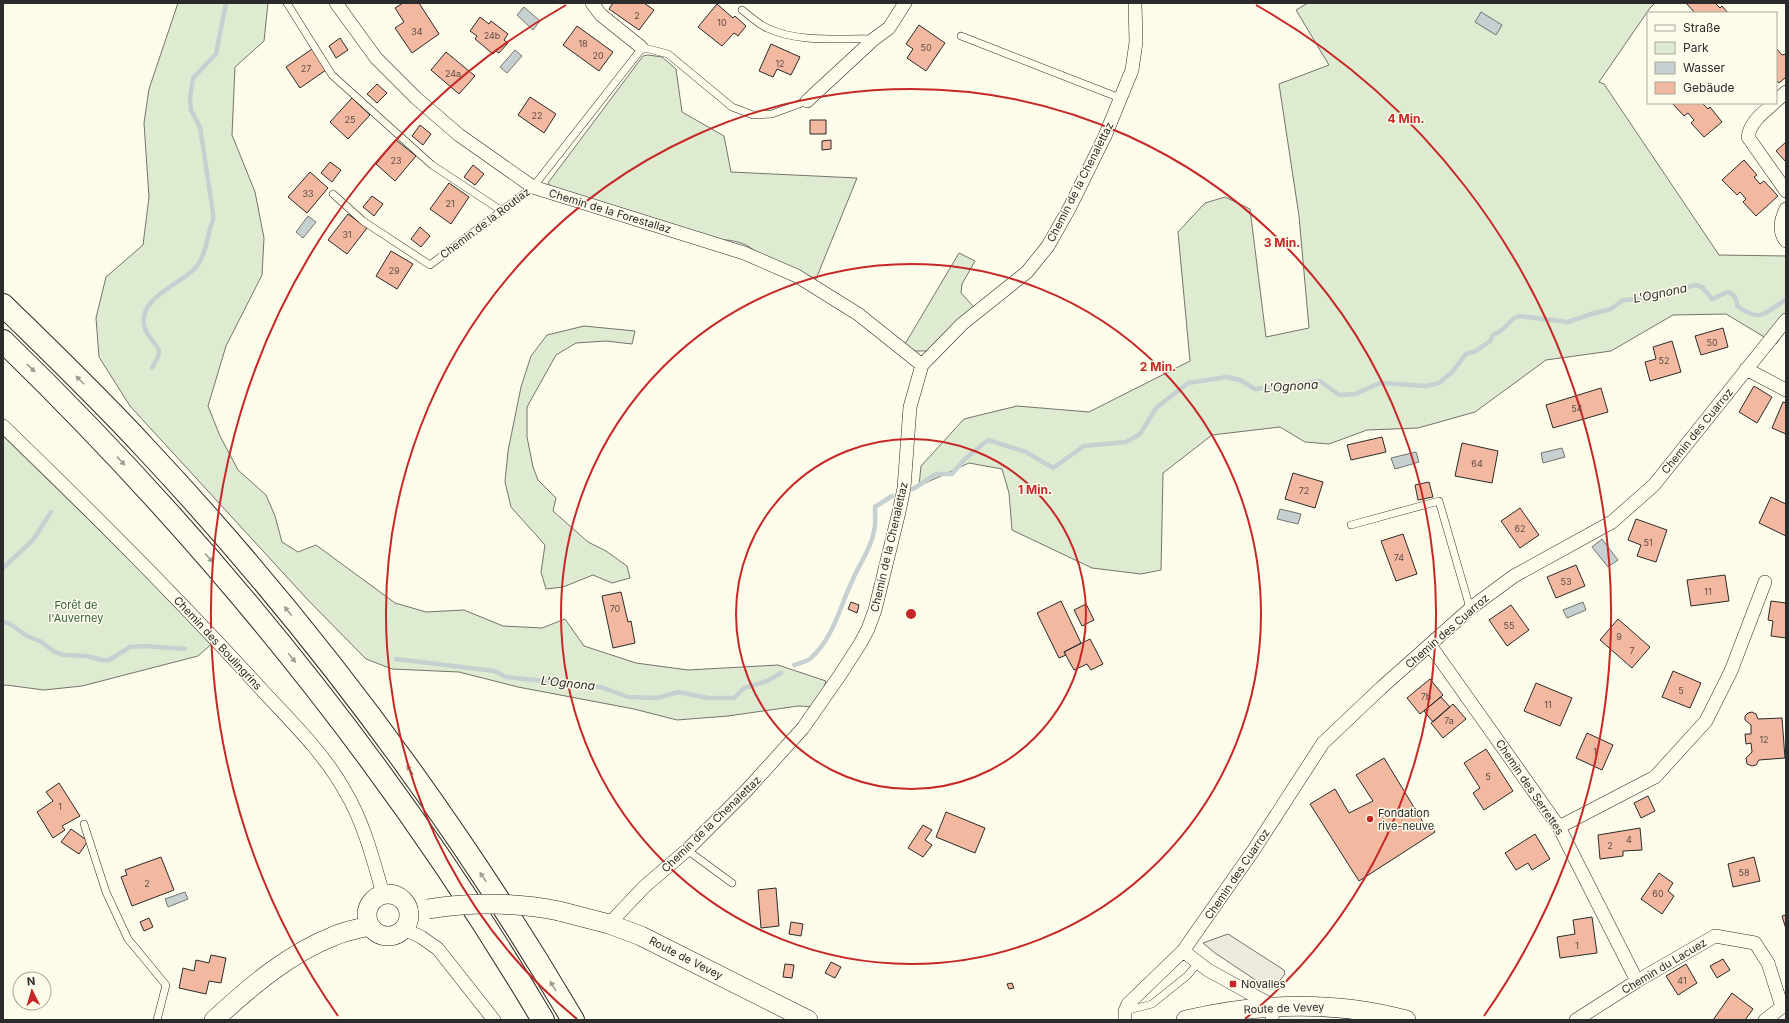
<svg xmlns="http://www.w3.org/2000/svg" width="1789" height="1023" font-family="Inter,sans-serif">
	<style>
		.green { fill: #deebd1; stroke: #74746e }
		.parking { fill: #eceadb; stroke: #74746e }
		.water { fill: #c7d0d0; stroke: #74746e }
		.lines { fill: none; stroke-linecap: round; stroke-linejoin: round }
		.stream { stroke: #c7d0d0; stroke-width: 4.5 }
		.building { fill: #f2b8a0; stroke: #2b2b2b }
		.lane-casing { stroke: #2b2b2b; stroke-width: 8 }
		.street-casing { stroke: #2b2b2b; stroke-width: 14 }
		.secondary-casing { stroke: #2b2b2b; stroke-width: 20 }
		.highway-casing { stroke: #2b2b2b; stroke-width: 24 }
		.lane { stroke: #fdfbea; stroke-width: 7 }
		.street { stroke: #fdfbea; stroke-width: 13 }
		.secondary { stroke: #fdfbea; stroke-width: 19 }
		.highway { stroke: #fdfbea; stroke-width: 22 }
		.secondary-bridge-casing { stroke: #2b2b2b; stroke-width: 20; stroke-linecap: butt }
		.secondary-bridge { stroke: #fdfbea; stroke-width: 19 }
		.oneway { fill: #9e9d94 }
		.ring { fill: none; stroke: #c62828; stroke-width: 2 }
		.poi-dot { fill: #c62828; stroke: #fdfbea; stroke-width: 1.5 }
		.labels { text-anchor: middle; dominant-baseline: central; stroke-width: 3; stroke-linejoin: round; paint-order: stroke }
		.number-label { font-size: 9px; fill: #5d4e48 }
		.street-label { font-size: 11px; fill: #2b2b2b; stroke: #fdfbea }
		.park-label { font-size: 11px; fill: #34623c; stroke: #fdfbea }
		.poi-label { font-size: 11px; fill: #2b2b2b; stroke: #fdfbea; text-anchor: start }
		.water-label { font-size: 12px; font-style: italic; fill: #2b2b2b; stroke: #fdfbea }
		.centre { fill: #c62828; stroke: #fdfbea; stroke-width: 2 }
		.ring-label { font-size: 12px; text-anchor: middle; font-weight: bold; fill: #c62828; stroke: #fdfbea; stroke-width: 3; stroke-linejoin: round; paint-order: stroke }
	</style>
	<rect width="100%" height="100%" fill="#fdfbea"/>
	<!-- green -->
	<path class="green" d="M178 3H268L264 41 235 67 232 135 255 192 264 238 262 275 226 346 208 406 220 436 238 470 266 495 275 516 282 542 298 552 316 545 395 603 426 612 464 610 503 626 542 628 565 619 584 646 636 663 688 670 778 665 826 681 818 707 798 706 728 716 677 720 634 709 518 687 459 672 392 669 366 659 307 599 130 406 99 357 96 318 106 277 143 245 149 197 144 123 149 89Z
		M1308 3H1655L1650 8 1599 82 1604 84 1719 255 1786 256V330L1776 344 1726 314 1673 315 1611 351 1546 360 1475 412 1418 428 1367 430 1329 444 1305 442 1280 427 1212 435 1163 473 1161 570 1141 574 1092 568 1012 530 1009 493 1002 469 969 463 919 486 921 466 964 419 1017 406 1089 412 1190 361 1178 232 1205 203 1225 197 1250 209 1266 337 1309 328 1299 216 1279 84 1329 65 1296 10Z
		M648 55 662 57 676 69 682 112 724 136 731 172 857 178 816 279 757 253C749 244 732 239 720 240L553 189 548 183 643 56Z
		M959 253 975 261 962 284 961 293 973 306V310L927 351H914L905 344Z
		M584 326 635 331 632 344 606 341 576 343 556 355 527 407V437L533 467 538 480 556 498 553 511 588 542 606 551 627 566 630 578 612 583 593 575 563 587 546 589 541 572 545 545 511 507 505 482 508 451 521 387 531 356 547 335Z
		M3 436 214 642 198 656 82 686 44 690 6 685 3 686Z"/>
	<!-- parking -->
	<path class="parking" d="M1228 934 1284 970 1285 974 1273 989H1269L1215 953 1203 943Z"/>
	<!-- water -->
	<path class="water" d="M524 7 540 21 533 30 517 15Z
		M1481 12 1502 25 1496 35 1475 22Z
		M515 50 522 56 507 73 500 67Z
		M308 216 316 222 303 238 296 232Z
		M1562 448 1565 457 1543 463 1541 453Z
		M1416 452 1419 462 1395 469 1391 458Z
		M1280 509 1301 514 1298 524 1277 519Z
		M1602 539 1618 560 1608 567 1592 547Z
		M1583 602 1586 610 1567 618 1563 610Z
		M185 892 188 899 168 907 165 899Z"/>
	<g class="lines">
		<!-- stream -->
		<path class="stream" d="M152 368 158 357 159 350C155 343 148 336 145 329 135 297 182 285 197 266 207 253 207 234 213 220V213L200 127 191 110 190 98 193 78 216 54 226 3
			M913 489 936 474H952L965 459 988 440 1026 452 1053 468 1084 446 1126 442 1140 434 1156 408 1188 383 1227 377 1240 380 1255 389 1320 381 1339 395 1355 394 1380 383 1426 386 1439 383 1452 372 1466 354 1476 351 1490 341 1493 335 1502 330 1514 318 1519 316 1568 322 1591 314 1611 309 1623 300 1639 299 1696 285 1702 287 1712 299 1728 292C1735 294 1737 299 1737 306 1764 324 1763 312 1786 300
			M3 568 33 540 51 512
			M3 622 10 624 27 636 40 641 55 652 64 655 87 656 101 660H109L130 647 146 646 185 649
			M396 659 495 671 506 677 601 687 628 697 658 698 678 692 708 698H734L744 688 767 681 781 673
			M794 665C799 663 807 662 811 658 834 637 840 606 853 579 860 563 871 549 874 531 876 524 875 515 875 507L892 496"/>
	</g>
	<!-- building -->
	<path class="building" d="M403 3H419L439 34 412 53 395 28 404 22 395 8Z
		M613 3H644L654 10 639 30 609 9Z
		M1686 3H1715L1720 8 1722 6 1728 13H1695Z
		M717 4 733 18 735 16 746 26 738 36 734 33 722 46 698 27Z
		M480 17 489 24 491 21 508 34 504 40 508 43 499 53 496 51 493 54 475 39 477 36 470 31Z
		M919 25 945 43 926 71 907 58 913 49 906 44Z
		M577 26 613 52 599 71 563 45Z
		M340 38 348 50 336 58 329 46Z
		M771 44 800 57 791 75 777 69 773 77 759 71Z
		M1776 48 1782 55 1786 54V77L1779 83 1776 80Z
		M312 49 326 70 300 88 286 67Z
		M446 52 475 76 459 94 431 70Z
		M377 84 387 93 377 103 367 94Z
		M530 97 556 114 544 133 518 115Z
		M352 98 370 115 348 139 330 122Z
		M1672 103H1702L1708 109 1710 107 1722 122 1704 137 1691 123 1694 120 1688 113 1684 116Z
		M810 120H826V134H810Z
		M420 125 431 134 423 145 412 136Z
		M396 140 416 156 395 181 376 164Z
		M831 140V149L822 150V141Z
		M1786 142V162L1776 151Z
		M1744 160 1757 175 1754 177 1760 184 1764 181 1778 196 1756 216 1743 202 1746 199 1740 192 1737 195 1722 180Z
		M330 162 341 170 332 182 321 173Z
		M473 165 484 174 475 185 464 177Z
		M310 172 328 188 307 213 288 197Z
		M449 183 469 197 451 224 430 209Z
		M372 196 383 204 374 216 363 207Z
		M348 214 367 228 347 254 328 240Z
		M420 227 430 236 421 247 411 239Z
		M391 251 413 264 397 289 376 276Z
		M1723 328 1728 347 1701 355 1695 336Z
		M1672 341 1681 372 1650 381 1645 362 1656 359 1653 347Z
		M1754 386 1772 397 1757 423 1739 412Z
		M1601 388 1608 412 1553 428 1546 405Z
		M1783 402 1786 403V434L1772 428Z
		M1382 437 1386 452 1351 460 1347 445Z
		M1462 443 1498 451 1492 483 1455 476Z
		M1293 473 1323 482 1315 508 1285 499Z
		M1429 482 1433 497 1418 500 1415 485Z
		M1771 497 1786 504V536L1759 523Z
		M1520 508 1539 535 1520 548 1501 521Z
		M1636 519 1667 530 1656 562 1637 556 1641 545 1628 540Z
		M1403 534 1417 574 1396 581 1381 541Z
		M1576 565 1585 586 1556 598 1547 577Z
		M1725 575 1729 601 1691 606 1687 580Z
		M621 592 628 622 631 621 635 643 613 648 602 596Z
		M1061 601 1081 643 1064 652 1066 655 1059 658 1037 613Z
		M1771 601 1786 603V638L1771 636 1773 621 1768 620Z
		M851 602 859 605 857 613 848 609Z
		M1086 604 1094 620 1082 626 1074 610Z
		M1511 605 1529 630 1507 646 1489 620Z
		M1618 619 1650 647 1632 668 1600 640Z
		M1090 639 1103 664 1091 670 1087 664 1074 670 1064 652Z
		M1673 671 1701 683 1690 708 1662 697Z
		M1430 679 1443 695 1420 714 1407 698Z
		M1536 683 1572 698 1560 726 1524 711Z
		M1441 697 1450 707 1433 722 1424 711Z
		M1453 704 1466 719 1443 738 1431 723Z
		M1752 712 1756 714 1758 719 1782 718 1785 758 1759 760 1756 765 1752 766 1747 764 1746 758 1752 752 1751 743 1746 744 1745 734H1751V725L1745 720V716L1748 713Z
		M1587 733 1613 745 1602 770 1576 758Z
		M1486 749 1513 791 1484 810 1473 793 1480 788 1464 763Z
		M1384 758 1426 827 1430 824 1435 832 1359 881 1310 804 1335 789 1349 813 1373 801 1356 775Z
		M59 783 80 816 62 826 65 830 53 838 37 812 53 801 46 792Z
		M1648 796 1655 811 1641 818 1634 803Z
		M946 812 985 828 975 853 936 837Z
		M923 825 932 830 925 840 932 845 923 857 908 848Z
		M1640 828 1642 850 1623 851V856L1600 859 1598 835Z
		M71 829 88 841 79 854 61 842Z
		M1535 834 1550 859 1532 870 1528 863 1516 870 1505 853Z
		M161 857 174 890 132 906 121 877 127 875 125 870Z
		M1754 857 1760 881 1733 887 1728 864Z
		M1659 873 1673 883 1668 891 1674 896 1662 914 1641 899Z
		M776 888 779 926 761 928 758 890Z
		M1786 915V929L1782 916Z
		M1592 917 1597 953 1560 958 1557 937 1575 934 1573 920Z
		M149 918 153 927 144 931 140 922Z
		M791 922 803 924 801 936 789 934Z
		M211 955 226 958 221 983 209 981 206 994 179 988 183 968 194 971 196 960 209 963Z
		M1723 959 1730 970 1717 978 1710 966Z
		M831 962 841 967 835 978 825 973Z
		M785 964 794 965 792 978 783 977Z
		M1686 964 1697 983 1678 995 1666 976Z
		M1012 983 1014 988 1009 989 1007 984Z
		M1732 993 1753 1009 1745 1020H1713Z"/>
	<g class="lines">
		<defs>
			<path id="lane" d="M287 3 332 75 432 165 502 211
				M742 10C750 16 758 24 767 28 798 43 840 38 874 39
				M961 36 1120 98
				M333 194 363 221 430 265 533 187 639 52 641 47 668 54 732 107 753 115 772 114 807 101
				M1351 525 1439 501 1470 608
				M84 824 106 892 128 939 166 985 157 1020
				M687 850 732 883
				M1125 1011 1152 1004 1187 976 1198 963"/>
			<path id="street" d="M336 3 376 58 416 98 459 135 533 187 744 253 797 276 858 314 922 365
				M592 3 601 15 641 47
				M807 101 874 39 889 28 905 3
				M1776 101 1786 92
				M1774 103C1763 113 1750 122 1748 137L1786 191
				M1786 209C1781 219 1778 231 1786 241
				M1746 369 1786 390
				M3 426C88 508 171 591 251 678 283 714 321 748 345 791 364 823 373 859 383 894
				M1430 645 1559 827 1637 981
				M1559 827 1655 777 1706 721 1731 671 1765 582
				M609 924 644 887 687 850 746 791 803 728 840 675 860 644 868 629 875 610 899 512 904 488 910 407 922 365 962 324 1027 272 1048 246 1070 207 1105 136 1132 70 1136 42 1135 3
				M404 929 421 937 438 949 494 1020
				M1183 951 1208 970 1273 1006 1272 1020
				M1125 1020V1011L1128 1004 1183 951 1253 851 1323 743 1381 688 1472 607 1514 576 1612 522 1654 485 1786 320
				M1576 1020 1637 981 1715 936 1755 943 1768 963 1782 1007 1786 1004
				M1765 1020 1782 1007"/>
			<path id="secondary" d="M367 915a21 21 0 1 1 42 0a21 21 0 1 1-42 0Z
				M559 911 609 924 641 936 808 1020
				M214 1020C250 987 288 954 334 936 345 931 357 929 369 926
				M1186 1020C1259 1003 1333 1000 1406 1020"/>
			<path id="highway" d="M3 305C51 352 100 399 146 449 309 623 452 815 573 1020
				M3 341C211 543 395 770 543 1020"/>
		</defs>
		<!-- lane casing -->
		<use href="#lane" class="lane-casing"/>
		<!-- street casing -->
		<use href="#street" class="street-casing"/>
		<!-- secondary casing -->
		<use href="#secondary" class="secondary-casing"/>
		<!-- highway casing -->
		<use href="#highway" class="highway-casing"/>
		<!-- lane -->
		<use href="#lane" class="lane"/>
		<!-- street -->
		<use href="#street" class="street"/>
		<!-- secondary -->
		<use href="#secondary" class="secondary"/>
		<!-- highway -->
		<use href="#highway" class="highway"/>
		<defs>
			<path id="secondary-bridge" d="M428 909C472 902 515 902 559 911"/>
		</defs>
		<!-- secondary-bridge casing -->
		<use href="#secondary-bridge" class="secondary-bridge-casing"/>
		<!-- secondary-bridge -->
		<use href="#secondary-bridge" class="secondary-bridge"/>
	</g>
	<!-- one-way arrows -->
	<defs><path id="oneway-solid" d="M-6-.8H1V-3.2L6.5 0L1 3.2V.8H-6Z"/></defs>
	<g class="oneway">
		<use href="#oneway-solid" transform="translate(31 368) rotate(44)"/>
		<use href="#oneway-solid" transform="translate(80 380) rotate(-135)"/>
		<use href="#oneway-solid" transform="translate(121 461) rotate(47)"/>
		<use href="#oneway-solid" transform="translate(209 558) rotate(49)"/>
		<use href="#oneway-solid" transform="translate(288 611) rotate(-129)"/>
		<use href="#oneway-solid" transform="translate(292 658) rotate(51)"/>
		<use href="#oneway-solid" transform="translate(410 770) rotate(-125)"/>
		<use href="#oneway-solid" transform="translate(483 877) rotate(-124)"/>
		<use href="#oneway-solid" transform="translate(553 986) rotate(-121)"/>
	</g>
	<!-- distance rings -->
	<g class="ring">
		<circle cx="911" cy="614" r="175"/>
		<circle cx="911" cy="614" r="350"/>
		<path d="M577 1019A525 525 0 1 1 1245 1019"/>
		<path d="M338 1016A700 700 0 0 1 566 5M1256 5A700 700 0 0 1 1484 1016"/>
	</g>
	<!-- markers -->
	<g class="poi-dot">
		<circle cx="1370" cy="819" r="4"/>
		<rect x="1229" y="980" width="8" height="8" rx="2"/>
	</g>
	<g class="labels">
		<!-- number labels -->
		<g class="number-label">
			<text x="637" y="15">2</text>
			<text x="722" y="22">10</text>
			<text x="417" y="31">34</text>
			<text x="492" y="35">24b</text>
			<text x="583" y="43">18</text>
			<text x="926" y="47">50</text>
			<text x="598" y="55">20</text>
			<text x="780" y="63">12</text>
			<text x="306" y="68">27</text>
			<text x="453" y="73">24a</text>
			<text x="537" y="115">22</text>
			<text x="350" y="119">25</text>
			<text x="396" y="160">23</text>
			<text x="308" y="193">33</text>
			<text x="450" y="203">21</text>
			<text x="347" y="234">31</text>
			<text x="394" y="270">29</text>
			<text x="1712" y="342">50</text>
			<text x="1664" y="360">52</text>
			<text x="1577" y="408">54</text>
			<text x="1477" y="463">64</text>
			<text x="1304" y="490">72</text>
			<text x="1520" y="528">62</text>
			<text x="1648" y="542">51</text>
			<text x="1399" y="557">74</text>
			<text x="1566" y="581">53</text>
			<text x="1708" y="591">11</text>
			<text x="615" y="608">70</text>
			<text x="1509" y="625">55</text>
			<text x="1619" y="636">9</text>
			<text x="1632" y="650">7</text>
			<text x="1681" y="690">5</text>
			<text x="1426" y="696">7b</text>
			<text x="1548" y="704">11</text>
			<text x="1449" y="720">7a</text>
			<text x="1764" y="739">12</text>
			<text x="1595" y="751">1</text>
			<text x="1488" y="776">5</text>
			<text x="60" y="806">1</text>
			<text x="1629" y="839">4</text>
			<text x="1610" y="845">2</text>
			<text x="1744" y="872">58</text>
			<text x="147" y="883">2</text>
			<text x="1658" y="893">60</text>
			<text x="1577" y="945">1</text>
			<text x="1682" y="980">41</text>
		</g>
		<!-- street labels -->
		<g class="street-label">
			<text transform="translate(1080 182) rotate(-63)">Chemin de la Chenalettaz</text>
			<text transform="translate(610 211) rotate(17)">Chemin de la Forestallaz</text>
			<text transform="translate(485 223) rotate(-37)">Chemin de la Routiaz</text>
			<text transform="translate(1697 431) rotate(-51)">Chemin des Cuarroz</text>
			<text transform="translate(889 547) rotate(-77)">Chemin de la Chenalettaz</text>
			<text transform="translate(1447 631) rotate(-41)">Chemin des Cuarroz</text>
			<text transform="translate(218 643) rotate(47)">Chemin des Boulingrins</text>
			<text transform="translate(1530 787) rotate(56)">Chemin des Serrettes</text>
			<text transform="translate(711 824) rotate(-44)">Chemin de la Chenalettaz</text>
			<text transform="translate(1237 874) rotate(-56)">Chemin des Cuarroz</text>
			<text transform="translate(686 958) rotate(27)">Route de Vevey</text>
			<text transform="translate(1664 966) rotate(-31)">Chemin du Lacuez</text>
			<text transform="translate(1284 1008) rotate(-2)">Route de Vevey</text>
		</g>
		<!-- park labels -->
		<g class="park-label">
			<text x="76" y="605">Forêt de<tspan x="76" dy="13">l'Auverney</tspan></text>
		</g>
		<!-- poi labels -->
		<g class="poi-label">
			<text x="1378" y="813">Fondation<tspan x="1378" dy="13">rive-neuve</tspan></text>
			<text x="1241" y="984">Novalles</text>
		</g>
		<!-- water labels -->
		<g class="water-label">
			<text transform="translate(1660 293) rotate(-12)">L'Ognona</text>
			<text transform="translate(1291 386) rotate(-4)">L'Ognona</text>
			<text transform="translate(568 683) rotate(6)">L'Ognona</text>
		</g>
	</g>
	<circle cx="911" cy="614" r="6" class="centre"/>
	<g class="ring-label">
		<text x="1406" y="123">4 Min.</text>
		<text x="1282" y="247">3 Min.</text>
		<text x="1158" y="371">2 Min.</text>
		<text x="1035" y="494">1 Min.</text>
	</g>
	<!-- border -->
	<rect width="1789" height="1023" fill="none" stroke="#2b2b2b" stroke-width="8"/>
	<!-- legend -->
	<rect x="1647" y="12" width="130" height="92" fill="#fdfbea" stroke="#a9a89e"/>
	<rect x="1655" y="25" width="20" height="6" fill="#fdfbea" stroke="#a9a89e"/>
	<text x="1683" y="32" font-size="12" fill="#2b2b2b">Straße</text>
	<rect x="1655" y="42" width="20" height="12" fill="#deebd1" stroke="#a9a89e"/>
	<text x="1683" y="52" font-size="12" fill="#2b2b2b">Park</text>
	<rect x="1655" y="62" width="20" height="12" fill="#c7d0d0" stroke="#a9a89e"/>
	<text x="1683" y="72" font-size="12" fill="#2b2b2b">Wasser</text>
	<rect x="1655" y="82" width="20" height="12" fill="#f2b8a0" stroke="#a9a89e"/>
	<text x="1683" y="92" font-size="12" fill="#2b2b2b">Gebäude</text>
	<!-- north arrow -->
	<g transform="translate(32 991) rotate(355)"><circle r="19" fill="#fdfbea" stroke="#a9a89e"/>
	<path d="M0-3L7 15L0 10L-7 15Z" fill="#c62828"/>
	<text y="-6" font-size="11" font-weight="bold" text-anchor="middle" fill="#2b2b2b">N</text>
	</g>
</svg>
